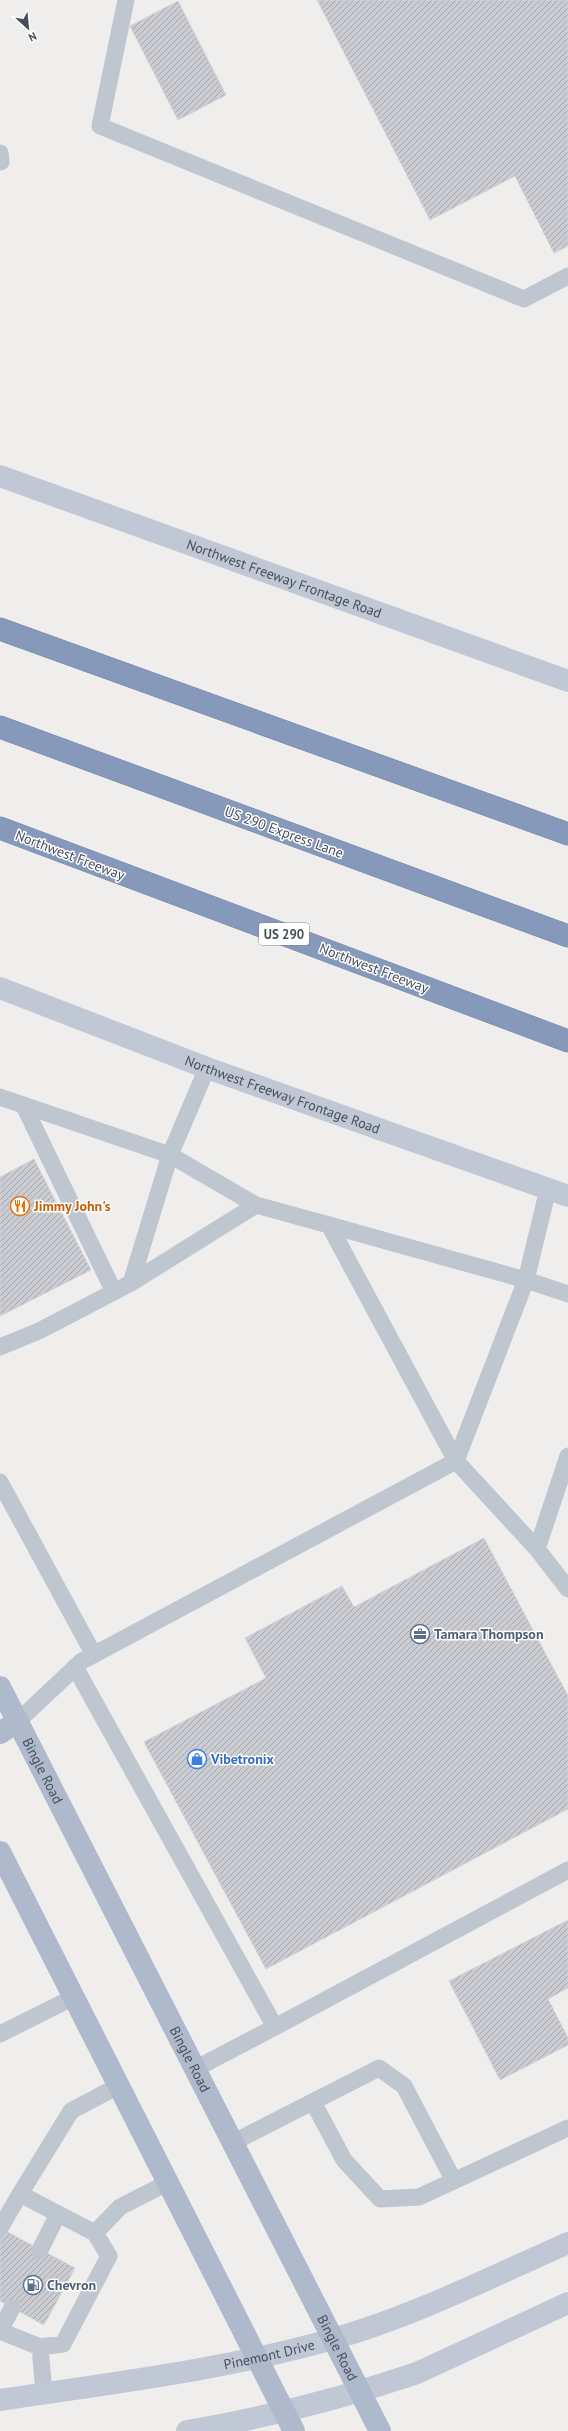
<svg xmlns="http://www.w3.org/2000/svg" width="568" height="2431" font-family="'PT Sans',sans-serif">
	<style>
		.building { fill: url(#building-hatch); stroke: #d2d3d9 }
		.lines { fill: none; stroke-linecap: round; stroke-linejoin: round }
		.highway-casing { stroke: #7284a7; stroke-width: 23 }
		.lane { stroke: #bec6cf; stroke-width: 17 }
		.secondary { stroke: #c0c8d6; stroke-width: 22 }
		.primary { stroke: #aeb9cc; stroke-width: 22 }
		.highway { stroke: #8699bb; stroke-width: 22 }
		.labels { text-anchor: middle; dominant-baseline: central; stroke-width: 3; stroke-linejoin: round; paint-order: stroke }
		.shield { fill: #fff; stroke: #7e838c; stroke-width: 1 }
		.shield-label { font-size: 13px; font-weight: bold; fill: #464e5a }
		.street-label { font-size: 14px; fill: #464e5a; stroke: #fff }
		.food-label { font-size: 14px; font-weight: bold; fill: #c56008; stroke: #fff; text-anchor: start }
		.service-label { font-size: 14px; font-weight: bold; fill: #4e5e75; stroke: #fff; text-anchor: start }
		.shop-label { font-size: 14px; font-weight: bold; fill: #366cbe; stroke: #fff; text-anchor: start }
	</style>
	<defs>
		<pattern id="building-hatch" width="6" height="6" patternUnits="userSpaceOnUse"><rect width="6" height="6" fill="#caccd2"/><path d="M-1 1l2-2M0 6l6-6M5 7l2-2" fill="none" stroke="#a6a8ad"/></pattern>
	</defs>
	<rect width="100%" height="100%" fill="#f0eeed"/>
	<!-- building -->
	<path class="building" d="M317 0H568V246L554 253 515 176 430 220Z
		M178 1 226 95 178 120 130 26Z
		M34 1159 91 1270 0 1316V1177Z
		M484 1538 568 1696V1809L266 1969 144 1742 266 1678 245 1638 342 1586 354 1607Z
		M568 1920V1988L548 1999 568 2038V2045L500 2080 449 1981Z
		M0 2228 75 2268 44 2325 0 2301Z"/>
	<g class="lines">
		<defs>
			<path id="highway" d="M0 629 568 834
				M0 727 568 936
				M0 828 568 1041"/>
		</defs>
		<!-- highway casing -->
		<use href="#highway" class="highway-casing"/>
		<!-- lane -->
		<path class="lane" d="M126 0 100 126 524 299 568 276
			M0 153 1 162
			M0 1097 170 1155 256 1205 329 1225 456 1461 82 1661 18 1721
			M24 1106 114 1292
			M548 1189 526 1280 568 1294
			M329 1225 526 1280 456 1461 537 1549
			M131 1283 256 1205
			M0 1347 39 1331 131 1283 170 1155 207 1068
			M568 1456 537 1549 568 1589
			M0 1482 94 1655
			M75 1667 275 2027 195 2069
			M275 2027 568 1870
			M0 2034 74 1997
			M313 2102 344 2160 380 2199 419 2197 568 2128
			M232 2143 379 2068 404 2086 454 2181
			M0 2228 20 2194
			M95 2233 120 2207 167 2183
			M40 2250 58 2214
			M12 2308 0 2331 40 2347 63 2344 109 2256 95 2233 20 2194 71 2111 118 2086
			M40 2347 44 2393"/>
		<!-- secondary -->
		<g class="secondary">
			<path id="s1" d="M0 476 568 681"/>
			<path id="s2" d="M0 988 207 1068 568 1196"/>
			<path id="s3" d="M0 2400C112 2383 224 2370 333 2339 414 2316 491 2277 568 2243"/>
			<path d="M187 2431C264 2418 343 2398 417 2373L568 2303"/>
		</g>
		<!-- primary -->
		<g class="primary">
			<path id="s4" d="M0 1687 380 2431"/>
			<path d="M0 1733 18 1721"/>
			<path d="M0 1852 294 2431"/>
		</g>
		<!-- highway -->
		<use href="#highway" class="highway"/>
	</g>
	<!-- icons -->
	<defs>
		<symbol id="restaurant-ring" viewBox="-11 -11 22 22"><circle r="9.5" fill="#fff" stroke="#e8710a" stroke-width="1.5"/><path d="M-5-6h1v4h1v-4h1v4h1v-4h1v5L-1.5 .5V6h-2V.5L-5-1ZM5-6V6H3V1.5H1.5Q1.5-4 5-6Z" fill="#e8710a"/></symbol>
		<symbol id="office-ring" viewBox="-11 -11 22 22"><circle r="9.5" fill="#fff" stroke="#5c6f8a" stroke-width="1.5"/><path d="M-6-3h4V-5.5h4V-3h4V5H-6ZM-1-4.5V-3h2v-1.5ZM-6 0V1H6V0Z" fill="#5c6f8a"/></symbol>
		<symbol id="shop-ring" viewBox="-11 -11 22 22"><circle r="9.5" fill="#fff" stroke="#3f7fe0" stroke-width="1.5"/><path d="M-5-2.5h2.3a2.7 3.5 0 0 1 5.4 0H5L5.5 6h-11ZM-1.5-2.5h3a1.5 2.3 0 0 0-3 0Z" fill="#3f7fe0"/></symbol>
		<symbol id="fuel-ring" viewBox="-11 -11 22 22"><circle r="9.5" fill="#fff" stroke="#5c6f8a" stroke-width="1.5"/><path d="M-5.5-6h7V0h2V4h1.3V-2.5L3-4.5l.8-.8L6-3V5H2.5V1h-1V6h-7ZM-4.2-4.7v3.2H.2V-4.7Z" fill="#5c6f8a"/></symbol>
	</defs>
	<g fill-rule="evenodd">
		<use href="#restaurant-ring" x="9" y="1195" width="22" height="22"/>
		<use href="#office-ring" x="409" y="1623" width="22" height="22"/>
		<use href="#shop-ring" x="186" y="1748" width="22" height="22"/>
		<use href="#fuel-ring" x="22" y="2274" width="22" height="22"/>
	</g>
	<g class="labels">
		<!-- shield labels -->
		<rect class="shield" x="259" y="923" width="50" height="22" rx="3"/>
		<g class="shield-label">
			<text x="284" y="934">US 290</text>
		</g>
		<!-- street labels -->
		<g class="street-label">
			<text stroke="none"><textPath href="#s1" startOffset="302">Northwest Freeway Frontage Road</textPath></text>
			<text transform="translate(284 832) rotate(20)">US 290 Express Lane</text>
			<text transform="translate(70 855) rotate(21)">Northwest Freeway</text>
			<text transform="translate(374 968) rotate(21)">Northwest Freeway</text>
			<text stroke="none"><textPath href="#s2" startOffset="302">Northwest Freeway Frontage Road</textPath></text>
			<text stroke="none"><textPath href="#s4" startOffset="94">Bingle Road</textPath></text>
			<text stroke="none"><textPath href="#s4" startOffset="418">Bingle Road</textPath></text>
			<text stroke="none"><textPath href="#s4" startOffset="742">Bingle Road</textPath></text>
			<text stroke="none"><textPath href="#s3" startOffset="273">Pinemont Drive</textPath></text>
		</g>
		<!-- food labels -->
		<g class="food-label">
			<text x="34" y="1206">Jimmy John's</text>
		</g>
		<!-- service labels -->
		<g class="service-label">
			<text x="434" y="1634">Tamara Thompson</text>
			<text x="47" y="2285">Chevron</text>
		</g>
		<!-- shop labels -->
		<g class="shop-label">
			<text x="211" y="1759">Vibetronix</text>
		</g>
	</g>
	<!-- north arrow -->
	<g transform="translate(28 28) rotate(153)" stroke="#ffffff" stroke-width="3" paint-order="stroke">
	<path d="M0-3L7 15L0 10L-7 15Z" fill="#464e5a"/>
	<text y="-6" font-size="11" font-weight="bold" text-anchor="middle" fill="#464e5a">N</text>
	</g>
</svg>
